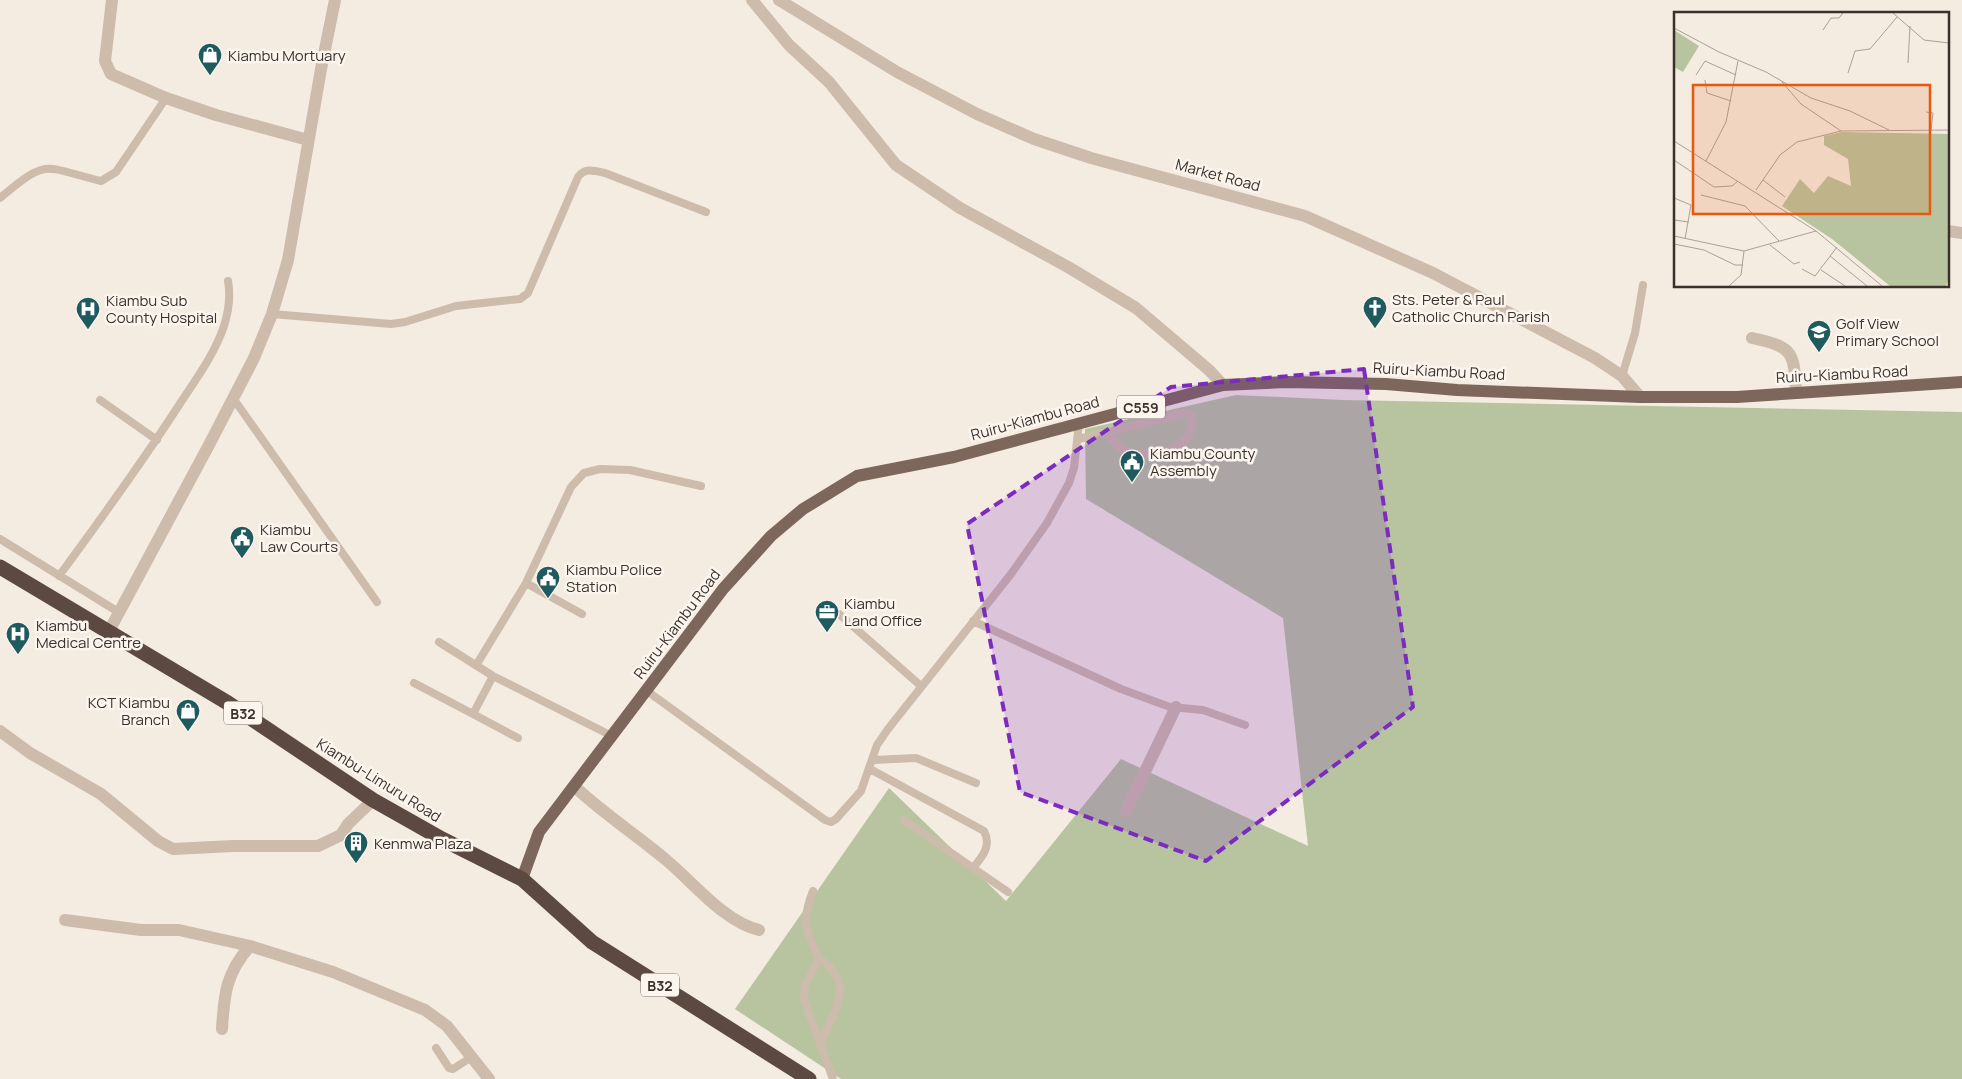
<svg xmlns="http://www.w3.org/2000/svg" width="1962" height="1079" font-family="Manrope,sans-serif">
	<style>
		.green { fill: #b8c4a0 }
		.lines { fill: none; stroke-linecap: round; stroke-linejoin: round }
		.lane { stroke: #cdbbac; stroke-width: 8 }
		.street { stroke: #cdbbac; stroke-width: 12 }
		.primary { stroke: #7d675c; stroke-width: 12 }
		.highway { stroke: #5c4a42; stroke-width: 15 }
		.marked { fill: #7b2cbf; fill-opacity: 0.2; stroke: #7b2cbf; stroke-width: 4; stroke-dasharray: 10 6; stroke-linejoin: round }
		.labels { text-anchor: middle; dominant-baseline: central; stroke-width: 5; stroke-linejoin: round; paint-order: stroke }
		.shield { fill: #fbf5ee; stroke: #756b66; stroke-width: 1 }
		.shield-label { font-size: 14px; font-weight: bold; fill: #3b302b }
		.poi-label { font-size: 15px; fill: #3b302b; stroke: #fbf5ee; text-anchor: start }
		.street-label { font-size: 15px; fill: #3b302b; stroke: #fbf5ee }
		.inset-road { fill: none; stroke: #aaa098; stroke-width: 1 }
		.view { fill: #e8590c; fill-opacity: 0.15; stroke: #e8590c; stroke-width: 2.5 }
		.inset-edge { fill: none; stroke: #3b302b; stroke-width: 2.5 }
	</style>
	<rect width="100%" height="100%" fill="#f4ebe1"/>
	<!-- green -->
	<path class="green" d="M1236 395 1343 400 1962 412V1079H841L735 1009 889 788 1006 901 1121 759 1308 846 1283 618 1086 499 1085 429Z"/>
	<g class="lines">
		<!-- lane -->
		<path class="lane" d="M0 198C49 157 43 167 101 181L116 172 166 98
			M272 314 391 324 405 322 456 306 520 299 528 293 578 177C585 167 595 171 605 173L706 212
			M1622 376 1635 333 1643 285
			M233 398 377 602
			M100 400 157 440
			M1079 439 1186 413 1192 415C1197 450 1153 460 1126 451 1117 448 1112 439 1106 432
			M0 539 120 613
			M59 576C101 519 143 461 181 402 197 378 215 353 224 326 229 310 231 297 228 281
			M526 583 582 614
			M839 614 921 686
			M973 621 1121 689 1170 707 1203 710 1245 725
			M439 642 493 676 612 736
			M477 664 526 583 571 487 584 473 600 469 630 470 701 486
			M493 676 473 714 518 738
			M414 683 473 714
			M647 691 825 820 831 822 836 819 861 791 877 745 888 729 1011 574 1047 523 1069 483 1074 468 1079 423
			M873 760 916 758 976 783
			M870 769 984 831C992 846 982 857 973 868L1008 892
			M904 820 973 868
			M813 891C801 921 805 930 819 958L805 985 804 1000 833 1079
			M819 958C856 983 835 1010 821 1042
			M436 1048 449 1068 453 1069 470 1058"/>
		<!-- street -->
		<path class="street" d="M112 0 105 61 111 74 166 98 216 115 308 140
			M752 0 789 45 829 82 896 165 960 208 1068 267 1136 308 1209 370 1223 385
			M779 0 897 72 977 114 1034 139 1091 158 1305 216 1433 273 1595 358 1622 376 1640 397
			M1948 231 1962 233
			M1752 338C1794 347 1794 352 1796 393
			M108 633 210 443 254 358 272 314 288 260 321 69 335 0
			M0 731 30 753 101 794 158 841 173 849 233 846H318L341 835 348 824 373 800
			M575 787C603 813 635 834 665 859 692 881 724 922 759 930
			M1126 811 1176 707
			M65 920 141 930H179L250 946 333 972 425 1010 447 1026 489 1079
			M222 1029C224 994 226 973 250 946"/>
		<!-- primary -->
		<path class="primary" d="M522 879 539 832 723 589 771 536 803 509 857 476 954 457 1223 385 1287 382 1386 384 1457 390 1640 397H1737L1962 382"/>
		<!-- highway -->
		<path class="highway" d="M0 567 228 703 373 800 442 839 522 879 592 942 809 1079"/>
	</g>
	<!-- marked area -->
	<path class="marked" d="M1364 369 1413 707 1206 861 1020 792 967 524 1171 387Z"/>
	<!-- icons -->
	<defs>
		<symbol id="shop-pin" viewBox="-11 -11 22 30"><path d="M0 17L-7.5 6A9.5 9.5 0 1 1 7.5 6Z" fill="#1f5a5e" stroke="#fbf5ee"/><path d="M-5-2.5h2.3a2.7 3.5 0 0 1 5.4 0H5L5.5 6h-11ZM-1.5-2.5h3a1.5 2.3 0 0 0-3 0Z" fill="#fff"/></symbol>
		<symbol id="church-pin" viewBox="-11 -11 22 30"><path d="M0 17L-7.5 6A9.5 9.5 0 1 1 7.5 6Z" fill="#1f5a5e" stroke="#fbf5ee"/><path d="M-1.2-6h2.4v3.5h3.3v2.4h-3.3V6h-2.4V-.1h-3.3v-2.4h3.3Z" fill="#fff"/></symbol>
		<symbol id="hospital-pin" viewBox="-11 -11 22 30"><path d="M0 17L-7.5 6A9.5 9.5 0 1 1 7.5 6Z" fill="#1f5a5e" stroke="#fbf5ee"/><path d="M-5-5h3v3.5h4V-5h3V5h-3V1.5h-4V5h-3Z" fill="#fff"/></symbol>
		<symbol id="school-pin" viewBox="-11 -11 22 30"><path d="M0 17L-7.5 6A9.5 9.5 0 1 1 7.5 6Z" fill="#1f5a5e" stroke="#fbf5ee"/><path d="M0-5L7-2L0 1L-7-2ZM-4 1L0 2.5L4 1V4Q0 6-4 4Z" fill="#fff"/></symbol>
		<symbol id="civic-pin" viewBox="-11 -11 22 30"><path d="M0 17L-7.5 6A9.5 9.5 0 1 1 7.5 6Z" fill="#1f5a5e" stroke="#fbf5ee"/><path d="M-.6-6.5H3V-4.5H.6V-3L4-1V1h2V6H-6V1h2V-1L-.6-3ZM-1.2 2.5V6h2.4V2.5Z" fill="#fff"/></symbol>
		<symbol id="office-pin" viewBox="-11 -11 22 30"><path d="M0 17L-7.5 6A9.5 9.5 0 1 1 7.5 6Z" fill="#1f5a5e" stroke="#fbf5ee"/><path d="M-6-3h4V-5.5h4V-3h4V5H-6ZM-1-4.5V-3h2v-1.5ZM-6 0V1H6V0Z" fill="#fff"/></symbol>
		<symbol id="building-pin" viewBox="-11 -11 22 30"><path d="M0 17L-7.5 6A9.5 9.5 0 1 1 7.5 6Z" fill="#1f5a5e" stroke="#fbf5ee"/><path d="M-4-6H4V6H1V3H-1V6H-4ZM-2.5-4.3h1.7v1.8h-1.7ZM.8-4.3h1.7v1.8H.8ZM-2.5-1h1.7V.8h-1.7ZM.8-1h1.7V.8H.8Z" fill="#fff"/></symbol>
	</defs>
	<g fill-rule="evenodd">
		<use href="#shop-pin" x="196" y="41" width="28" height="38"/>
		<use href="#church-pin" x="1361" y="294" width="28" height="38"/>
		<use href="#hospital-pin" x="74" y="295" width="28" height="38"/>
		<use href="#school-pin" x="1805" y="318" width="28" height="38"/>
		<use href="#civic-pin" x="1118" y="448" width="28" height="38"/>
		<use href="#civic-pin" x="228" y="524" width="28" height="38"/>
		<use href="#civic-pin" x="534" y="564" width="28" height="38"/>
		<use href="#office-pin" x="813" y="598" width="28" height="38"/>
		<use href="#hospital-pin" x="4" y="620" width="28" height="38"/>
		<use href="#shop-pin" x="174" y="697" width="28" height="38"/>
		<use href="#building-pin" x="342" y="829" width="28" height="38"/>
	</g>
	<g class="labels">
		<!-- shield labels -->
		<g class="shield">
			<rect x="1117" y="395.5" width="48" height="23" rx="4"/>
			<rect x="224" y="701.5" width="38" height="23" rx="4"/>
			<rect x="641" y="973.5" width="38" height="23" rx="4"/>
		</g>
		<g class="shield-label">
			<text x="1141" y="407">C559</text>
			<text x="243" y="713">B32</text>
			<text x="660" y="985">B32</text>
		</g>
		<!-- poi labels -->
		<g class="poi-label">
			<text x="228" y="55">Kiambu Mortuary</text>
			<text x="1392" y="299">Sts. Peter &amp; Paul<tspan x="1392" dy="17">Catholic Church Parish</tspan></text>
			<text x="106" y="300">Kiambu Sub<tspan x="106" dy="17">County Hospital</tspan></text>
			<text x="1836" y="323">Golf View<tspan x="1836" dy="17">Primary School</tspan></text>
			<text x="1150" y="453">Kiambu County<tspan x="1150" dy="17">Assembly</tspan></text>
			<text x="260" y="529">Kiambu<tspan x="260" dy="17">Law Courts</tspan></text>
			<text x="566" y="569">Kiambu Police<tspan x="566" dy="17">Station</tspan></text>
			<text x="844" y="603">Kiambu<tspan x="844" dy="17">Land Office</tspan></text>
			<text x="36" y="625">Kiambu<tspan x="36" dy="17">Medical Centre</tspan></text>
			<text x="170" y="702" text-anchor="end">KCT Kiambu<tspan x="170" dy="17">Branch</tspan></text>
			<text x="374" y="843">Kenmwa Plaza</text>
		</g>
		<!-- street labels -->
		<g class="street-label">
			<text transform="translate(1218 175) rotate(15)">Market Road</text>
			<text transform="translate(1439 371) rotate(3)">Ruiru-Kiambu Road</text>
			<text transform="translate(1842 374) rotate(-3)">Ruiru-Kiambu Road</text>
			<text transform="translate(1035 418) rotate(-15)">Ruiru-Kiambu Road</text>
			<text transform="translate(677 624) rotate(-53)">Ruiru-Kiambu Road</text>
			<text transform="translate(379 780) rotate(32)">Kiambu-Limuru Road</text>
		</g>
	</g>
	<!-- overview -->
	<g transform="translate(1674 12)">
		<rect width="275" height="275" fill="#f4ebe1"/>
		<path d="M0 18 25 34 9 60 0 55ZM168 120 275 122V265L272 274H216L158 227 108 194 126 167 140 181 154 164 177 174 174 147 150 133V124Z" fill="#b8c4a0"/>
		<path class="inset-road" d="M219 1 250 28 275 31M0 16 45 40 92 60 137 86 176 99 215 118M149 18 157 6H165L169 1M234 51 236 14M174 61 181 39 196 37 223 5M22 63 31 49 62 63M31 68 33 81 57 89M108 70 127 92 167 119M252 100 259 101 257 118M0 129 142 219 208 274M0 148 40 175 58 174 64 169M32 149 52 110 64 49M89 168 111 185M82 178 106 143 123 130 167 119 275 118M27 183 71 194 105 229M0 186 17 193 11 227M0 208 15 210M0 224 70 239 142 219M0 232 30 238 61 253H69M96 233 120 252 126 250M156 244 193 274M128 257 141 264 163 235M147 258 171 274M55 274 67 263 70 239"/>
		<path class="view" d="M19 73H256V202H19Z"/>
		<rect width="275" height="275" class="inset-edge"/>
	</g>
</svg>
